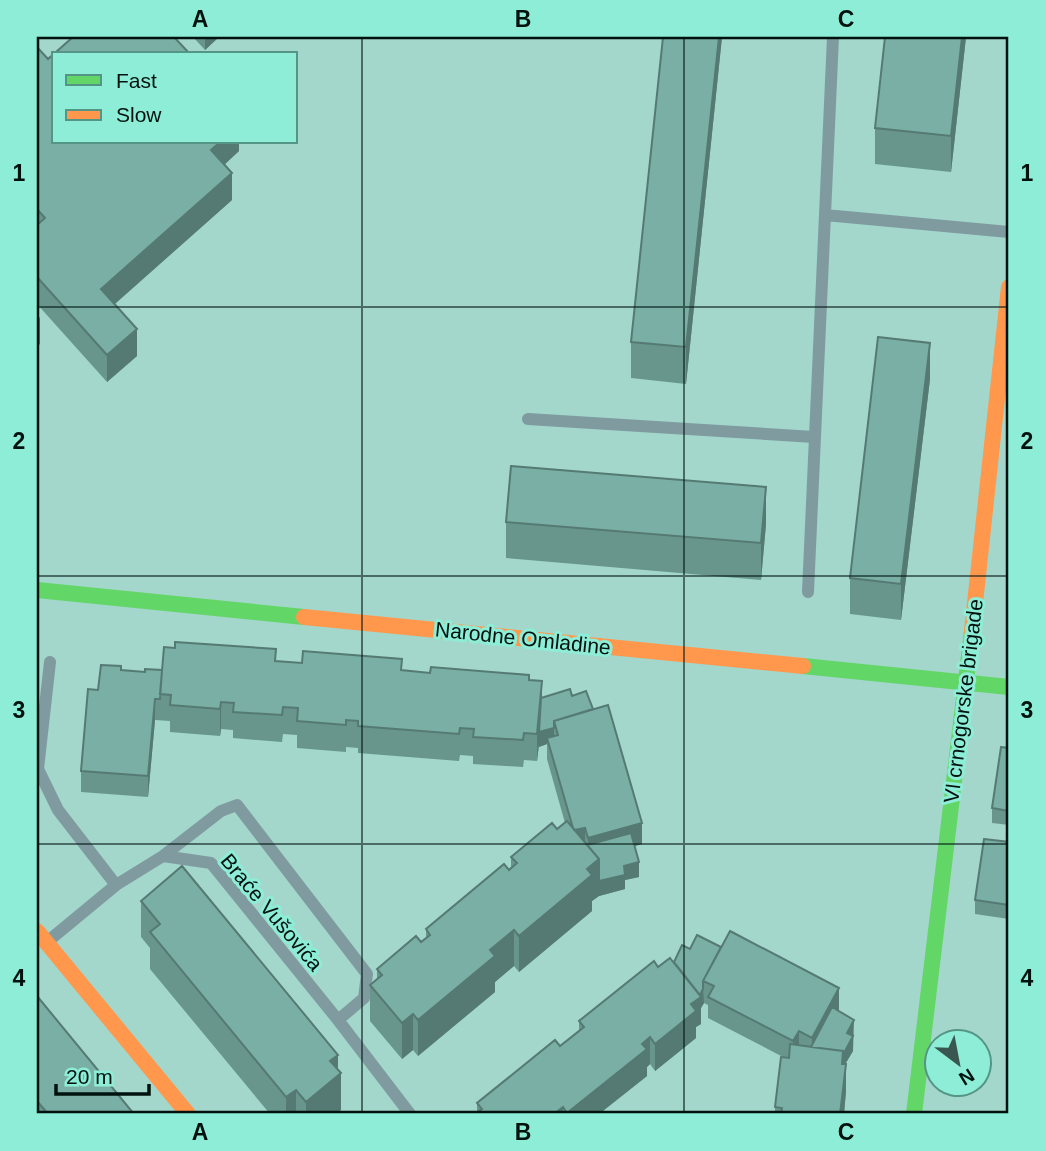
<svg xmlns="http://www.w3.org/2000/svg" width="1046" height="1151" font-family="Arial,sans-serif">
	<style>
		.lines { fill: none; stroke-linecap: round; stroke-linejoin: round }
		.lane { stroke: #7f9ba0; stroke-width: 12 }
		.fast { stroke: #63d668; stroke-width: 16 }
		.slow { stroke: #ff974d; stroke-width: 16 }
		.wall { fill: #68968d }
		.shaded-wall { fill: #557a73 }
		.building { fill: #79afa4; stroke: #557a73; stroke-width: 2 }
		.grid { fill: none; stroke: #00120e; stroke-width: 2; stroke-opacity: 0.55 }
		.labels { text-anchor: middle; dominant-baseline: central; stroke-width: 6; stroke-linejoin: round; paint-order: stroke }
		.street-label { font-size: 21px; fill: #00120e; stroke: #8dedd6 }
		.neatline { fill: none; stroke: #00120e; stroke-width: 2.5 }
		.grid-label { font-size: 23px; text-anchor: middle; font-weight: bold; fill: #00120e }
	</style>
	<rect width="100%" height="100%" fill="#a3d7cb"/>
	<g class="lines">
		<!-- lane -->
		<path class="lane" d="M825 215 1009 232
			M528 419 814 437
			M808 592 833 37
			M50 662 38 769 58 810 116 885
			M163 856 211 863 338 1020 410 1114
			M47 942 116 885 163 856 221 811 237 805 367 974 364 998 338 1020"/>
		<!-- fast -->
		<path class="fast" d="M37 590 304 617
			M803 666 1009 687
			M914 1114 972 631"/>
		<!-- slow -->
		<path class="slow" d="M304 617 803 666
			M972 631 1009 287
			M37 931 188 1114"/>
	</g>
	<!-- wall -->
	<path class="wall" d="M193 37H219L205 50Z
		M663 37H722L686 384 631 378V342Z
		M885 37H966L951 172 875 164V128Z
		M37 47 48 59 239 142V151L224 165 232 200 115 304 137 356 107 382 37 304Z
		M930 379 901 620 850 614V578Z
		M506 522 766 524 761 580 506 558Z
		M276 661 529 680 542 698 572 696 642 844 635 846 639 877 625 880V889L599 896 592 901V911L519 972 514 966 495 982V992L418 1056 413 1050 402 1059 370 1021V985L377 979V969L421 942 426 939V929L511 867V857L557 829 565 823 547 759V744L539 747V744L537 761 524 760 523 767 473 764V756L460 755 459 761 358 753V748L346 747V752L297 748V735L283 734 282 742 233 738V730L221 729 220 736 170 732V721L155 720 148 797 81 792V771L121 670 145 672 162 670Z
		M1009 748V825L992 823V808Z
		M1009 842V919L975 914V900Z
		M141 901 338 1070 341 1110 335 1114H270L150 969V948L141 937Z
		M674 962 839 1009 838 1010 854 1035 853 1037V1051L845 1064 846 1091 844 1114H775V1107L783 1057 708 1018V1005L704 1003 701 1008V1024L696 1027V1038L655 1071 650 1064 647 1067V1076L599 1114H475L477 1112V1103L560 1046 579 1030V1021L658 967Z
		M37 996 134 1114H37Z"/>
	<!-- shaded-wall -->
	<path class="shaded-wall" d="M205 37H219L205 50Z
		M719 37H722L686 384V347Z
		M962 37H966L951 172V136Z
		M220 142H239V151L211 177V150Z
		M232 173V200L101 316V289Z
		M40 317V344L37 347V320Z
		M137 329V356L107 382V355Z
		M930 343V379L901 620V584Z
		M766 487V524L761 580V543Z
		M542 681V708L554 728V742L547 738V744L539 747V744L537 761V734Z
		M155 699V720L148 797V776Z
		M221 702V729L220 736V709Z
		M642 823V844L588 859V838Z
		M585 828V849L573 831Z
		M599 859 624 866 639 862V877L625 880V889L599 896 592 901V911L519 972V936L587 869Z
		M514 930V966L495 982V992L418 1056V1020L490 950Z
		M839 988V1009L812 1059V1038Z
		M703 989 704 1003 701 1008V1024L696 1027V1038L655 1071V1044L691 1004Z
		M413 1014V1050L402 1059V1023Z
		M854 1020 853 1051 843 1068 838 1063 847 1033Z
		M799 1031V1052L793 1062V1041Z
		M650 1037V1064L647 1067V1076L599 1114H567Z
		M338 1055V1076L341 1073V1110L335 1114H306V1102L330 1061Z
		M846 1064V1091L844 1114H840Z
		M296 1090V1114H286V1097Z
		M563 1107V1114H554Z"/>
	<!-- building -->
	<path class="building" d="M73 37H174L190 54H54V142H220L211 150 232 173 101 289 137 329 107 355 37 277V225L45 218 37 209V47L48 59Z
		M663 37H719L686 347 631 342Z
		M885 37H962L951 136 875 128Z
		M878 337 930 343 901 584 850 578Z
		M511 466 766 487 761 543 506 522Z
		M175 642 276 649 275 661 302 663 303 651 402 659 401 670 430 673 431 667 529 675V680L542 681 537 734 524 733 523 740 473 737 474 729 460 728 459 734 358 726V721L346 720V725L297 721 298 708 283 707 282 715 233 712 234 703 221 702 220 709 170 705 171 695 160 694 164 647 175 648Z
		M101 665 121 666V670L145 672V669L162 670 160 699H155L148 776 81 771 88 689 98 690Z
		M570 689 572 696 586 691 593 709 554 721V728L539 732 541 698Z
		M608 705 642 823 588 838 585 828 574 830 573 828 547 738 558 735 554 721Z
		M1001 747 1009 748V811L992 808Z
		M567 821 599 859 587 869 592 875 519 936 514 930 490 950 495 956 418 1020 413 1014 402 1023 370 985 382 975 377 969 416 936 421 942 430 935 426 929 504 864 509 870 517 863 511 857 552 823 557 829Z
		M631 833 639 862 624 866 625 875 599 881V859L587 845Z
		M984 839 1009 842V905L975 900Z
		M182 866 338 1055 330 1061 341 1073 306 1102 296 1090 286 1097 150 932 160 924 141 901Z
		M730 931 839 988 812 1038 799 1031 793 1041 708 997 714 986 703 981Z
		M697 935 721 947 703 981V989L700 995 674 962 682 945 690 949Z
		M670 958 701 997 691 1004 696 1011 655 1044 650 1037 642 1044 647 1049 567 1113 563 1107 554 1114H475L482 1109 477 1103 555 1040 560 1046 584 1027 579 1021 654 961 658 967Z
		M37 996 134 1114H48L37 1101Z
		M832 1007 854 1020 847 1033 853 1036 843 1055V1051L811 1047Z
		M790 1044 843 1051 842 1064H846L840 1114H781L782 1108 775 1107 781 1057 789 1058Z"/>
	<!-- grid -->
	<path class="grid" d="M362 37V1114M684 37V1114M37 307H1009M37 576H1009M37 844H1009"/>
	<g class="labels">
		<!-- street labels -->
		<g class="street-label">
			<text transform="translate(523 638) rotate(6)">Narodne Omladine</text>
			<text transform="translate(963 701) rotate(-83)">VI crnogorske brigade</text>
			<text transform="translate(272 912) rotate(50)">Braće Vušovića</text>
		</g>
	</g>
	<!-- border -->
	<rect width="1046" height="1151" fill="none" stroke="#8dedd6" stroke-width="77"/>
	<!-- legend -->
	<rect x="52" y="52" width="245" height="91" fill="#8dedd6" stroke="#559586" stroke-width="2"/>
	<rect x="66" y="75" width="35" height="10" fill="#63d668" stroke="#559586" stroke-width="2"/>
	<text x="116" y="88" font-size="21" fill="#00120e">Fast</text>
	<rect x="66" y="110" width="35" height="10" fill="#ff974d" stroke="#559586" stroke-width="2"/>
	<text x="116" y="122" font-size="21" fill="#00120e">Slow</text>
	<!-- north arrow -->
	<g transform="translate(958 1063) rotate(148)"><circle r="33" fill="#8dedd6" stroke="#559586" stroke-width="2"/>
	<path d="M0-5L12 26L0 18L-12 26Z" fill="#395750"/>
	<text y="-10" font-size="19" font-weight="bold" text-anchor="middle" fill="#00120e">N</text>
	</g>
	<!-- scale -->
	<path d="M56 1084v10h93v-10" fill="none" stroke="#00120e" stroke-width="3.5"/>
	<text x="66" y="1084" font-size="21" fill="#00120e" stroke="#8dedd6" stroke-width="5" paint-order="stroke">20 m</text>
	<rect x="38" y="38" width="969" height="1074" class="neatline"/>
	<g class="grid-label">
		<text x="200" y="27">A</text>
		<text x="523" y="27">B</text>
		<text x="846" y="27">C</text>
		<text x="19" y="181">1</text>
		<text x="1027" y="181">1</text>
		<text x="19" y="449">2</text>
		<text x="1027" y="449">2</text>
		<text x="19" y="718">3</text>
		<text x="1027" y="718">3</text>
		<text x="19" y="986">4</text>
		<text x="1027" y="986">4</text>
		<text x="200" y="1140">A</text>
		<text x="523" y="1140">B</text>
		<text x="846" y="1140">C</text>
	</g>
</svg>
